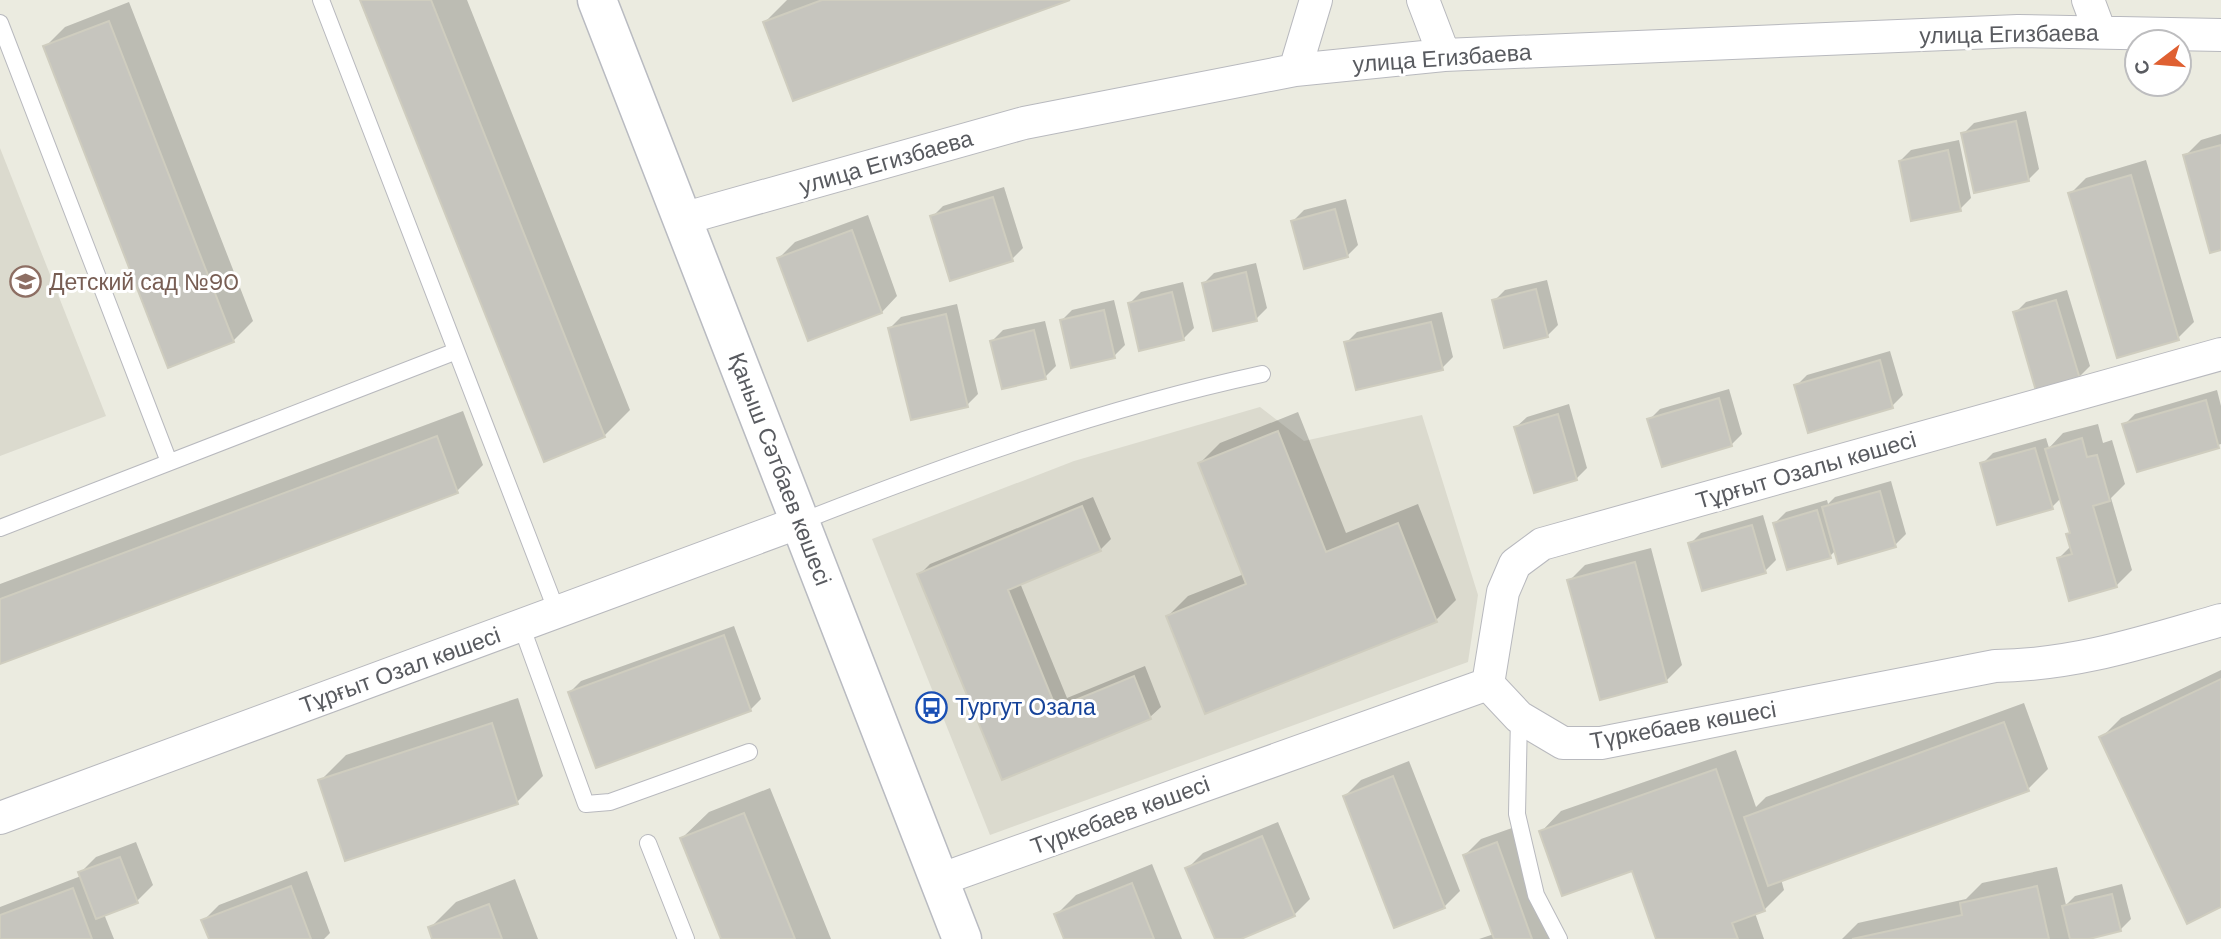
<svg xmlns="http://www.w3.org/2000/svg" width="2221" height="939" font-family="'DM Sans',sans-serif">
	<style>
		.education { fill: #dbdace }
		.shadow { fill: #0003 }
		.building { fill: #c6c5be; stroke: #cfcdbf; stroke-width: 2 }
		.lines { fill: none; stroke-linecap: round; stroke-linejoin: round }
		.lane-casing { stroke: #b8b9be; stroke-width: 18 }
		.street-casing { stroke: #b8b9be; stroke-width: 34 }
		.secondary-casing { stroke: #b9bbc1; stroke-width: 41 }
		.lane { stroke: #fff; stroke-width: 16 }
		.street { stroke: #fff; stroke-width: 32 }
		.secondary { stroke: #fff; stroke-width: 38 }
		.labels { text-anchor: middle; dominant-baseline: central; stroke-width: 6; stroke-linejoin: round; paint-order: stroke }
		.street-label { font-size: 23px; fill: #595b60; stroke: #fff }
		.education-label { font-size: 23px; fill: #785e54; stroke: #fff; text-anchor: start }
		.transit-label { font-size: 23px; fill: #164399; stroke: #fff; text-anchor: start }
	</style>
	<rect width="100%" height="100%" fill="#ebebe0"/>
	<!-- education -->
	<path class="education" d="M0 148 106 416 0 456Z
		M1260 407 1304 441 1422 415 1478 595 1468 662 990 835 872 539 1074 461Z"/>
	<!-- shadow -->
	<path class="shadow" d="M362 0H467L630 410 604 436Z
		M787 0H1065L765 22Z
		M129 2 253 321 233 341 45 47 65 27Z
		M2026 111 2039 169 2028 180 1963 134 1974 123Z
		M2221 134V248L2185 156 2201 140Z
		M1959 140 1971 198 1960 209 1900 161 1911 150Z
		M2146 160 2194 322 2178 338 2070 194 2086 178Z
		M1004 187 1023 248 1012 259 932 217 943 206Z
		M1346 199 1358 245 1347 256 1293 221 1304 210Z
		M868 215 897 296 882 312 779 258 795 242Z
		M1256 263 1267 308 1256 319 1204 283 1214 273Z
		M1547 280 1558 325 1547 336 1494 301 1505 290Z
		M1183 282 1194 328 1183 339 1130 303 1141 292Z
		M2067 290 2090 366 2079 377 2015 313 2026 302Z
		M1114 300 1125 345 1114 356 1062 320 1072 310Z
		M957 304 978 394 967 405 890 328 901 317Z
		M1442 312 1453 357 1442 368 1346 343 1357 332Z
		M1045 321 1056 366 1045 377 992 341 1003 330Z
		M1890 351 1903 395 1892 406 1796 386 1807 375Z
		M1729 389 1742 434 1731 445 1649 420 1660 409Z
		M2217 390 2221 406V444L2138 470 2124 425 2135 414Z
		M1569 404 1587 468 1576 479 1516 427 1527 417Z
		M463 411 483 465 457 491 0 662V584Z
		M1298 412 1346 533 1418 504 1456 600 1436 620 1168 616 1188 596 1244 574 1200 463 1220 443Z
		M2098 424 2103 443 2112 440 2125 484 2111 498 2132 570 2116 586 2059 558 2071 546 2068 534 2071 531 2061 498 2052 507 1982 464 1993 453 2046 438 2049 448 2063 433Z
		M1891 481 1906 534 1895 545 1836 550 1830 556 1775 523 1786 512 1827 500 1828 504 1835 497Z
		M1093 497 1111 539 1100 550 1020 583 1067 698 1145 666 1161 707 1150 717 1003 778 919 575 930 564Z
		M1763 515 1776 560 1765 571 1690 544 1701 533Z
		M1651 548 1682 665 1666 681 1569 581 1585 565Z
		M734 626 761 699 750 710 570 692 581 681Z
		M2221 670V905L2101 738 2121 718Z
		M518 698 543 776 517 802 320 781 346 755Z
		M2024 703 2048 769 2028 789 1781 879 1784 890 1764 910 1755 913 1764 939H1658L1633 869 1541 832 1561 811 1736 750 1756 807 1766 797Z
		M1409 761 1460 891 1444 907 1345 796 1361 780Z
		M770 788 831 939H723L682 838 709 812Z
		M1278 822 1310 899 1294 915 1236 939H1217L1187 869 1203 853Z
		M1512 828 1554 939H1479L1494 934 1465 855 1481 839Z
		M136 842 153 885 137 901 104 914 114 939H0V907L81 876 80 873 96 857Z
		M1152 864 1182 939H1066L1056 915 1076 895Z
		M2057 867 2066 905 2075 896 2122 884 2131 919 2120 930 2082 939H1842L1858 923 1966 899 1982 883Z
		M307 871 330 933 324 939H210L203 921 219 905Z
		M515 879 538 939H434L430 928 456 902Z"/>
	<!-- building -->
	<path class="building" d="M360 0H431L605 437 544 462Z
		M822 0H1070L793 101 763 22Z
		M109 21 234 342 168 368 43 46Z
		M2016 121 2029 181 1974 193 1961 133Z
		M2221 145V250L2210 253 2183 155Z
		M1948 150 1961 211 1911 221 1899 161Z
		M2131 175 2179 340 2117 358 2068 193Z
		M993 197 1013 261 950 281 930 216Z
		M1335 209 1348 257 1304 269 1291 221Z
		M852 230 882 313 808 341 777 258Z
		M1246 272 1257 321 1213 331 1202 283Z
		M1536 289 1548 337 1504 348 1492 300Z
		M1172 292 1184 340 1139 351 1128 303Z
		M2056 300 2080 379 2036 391 2013 312Z
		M1104 310 1115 358 1071 368 1060 320Z
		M946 314 968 407 911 420 888 328Z
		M1431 322 1443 370 1356 390 1344 342Z
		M1034 330 1046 379 1002 389 990 341Z
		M1880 360 1893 408 1808 433 1794 385Z
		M1719 398 1732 446 1662 467 1647 419Z
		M2206 400 2219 448 2137 472 2122 424Z
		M1558 414 1577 480 1534 493 1514 427Z
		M1278 431 1326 552 1398 523 1437 622 1205 714 1166 616 1246 584 1198 463Z
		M437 436 458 493 0 664V599Z
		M2082 438 2087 457 2097 455 2110 501 2093 506 2117 587 2069 601 2057 558 2072 554 2066 534 2070 533 2045 449Z
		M2035 448 2053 509 1997 525 1980 463Z
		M1880 491 1896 547 1838 564 1822 507Z
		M1082 506 1101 551 1008 590 1056 708 1134 676 1151 719 1002 780 917 574Z
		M1817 510 1831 558 1787 570 1773 523Z
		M1752 525 1766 573 1702 591 1688 543Z
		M1635 562 1667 682 1600 700 1567 580Z
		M724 635 751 711 596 768 568 692Z
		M2221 679V907L2187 924 2099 737Z
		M2004 722 2029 791 1768 886 1744 817Z
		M492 723 518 804 345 861 318 780Z
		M1716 769 1765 911 1732 923 1738 939H1656L1632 871 1562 896 1539 831Z
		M1393 776 1445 908 1394 928 1343 796Z
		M744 813 795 939H721L680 838Z
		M1262 836 1295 916 1241 939H1215L1185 868Z
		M1497 842 1532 939H1494L1463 855Z
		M120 857 138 903 96 919 78 872Z
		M1132 883 1154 939H1064L1054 914Z
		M291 886 311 939H209L201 920Z
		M2037 886 2049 939H1852L1962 915 1960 903Z
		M73 888 92 939H0V915Z
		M2112 894 2121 931 2089 939H2070L2062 906Z
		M489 904 502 939H432L428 927Z"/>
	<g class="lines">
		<defs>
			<path id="lane" d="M321 0 557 612
				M0 23 169 462
				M800 522C950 463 1104 408 1262 374
				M0 528 454 352
				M521 625 586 804 610 802 749 752
				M1519 717 1517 814 1536 895 1559 939
				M648 843 686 939"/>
			<path id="street" d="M1423 0 1444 55
				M2088 0 2100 32
				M1295 70 1316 0
				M682 219 1024 123 1295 70 1444 55 2018 31 2221 35
				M1488 684 1503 592 1515 564 1542 544 2221 354
				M1488 684 1519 717 1563 743H1601L1995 666C2076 665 2144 642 2221 620
				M0 818 800 522
				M939 880 1488 684"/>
			<path id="secondary" d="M597 0 962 939"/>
		</defs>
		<!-- lane casing -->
		<use href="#lane" class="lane-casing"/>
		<!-- street casing -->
		<use href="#street" class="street-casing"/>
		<!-- secondary casing -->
		<use href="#secondary" class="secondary-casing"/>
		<!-- lane -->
		<use href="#lane" class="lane"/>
		<!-- street -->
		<use href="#street" class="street"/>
		<!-- secondary -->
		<use href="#secondary" class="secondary"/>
	</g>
	<!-- icons -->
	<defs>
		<symbol id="school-ring" viewBox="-11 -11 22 22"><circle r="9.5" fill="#fff" stroke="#8d6e63" stroke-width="1.5"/><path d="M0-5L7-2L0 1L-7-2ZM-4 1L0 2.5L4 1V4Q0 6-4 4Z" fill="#8d6e63"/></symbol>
		<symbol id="bus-ring" viewBox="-11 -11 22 22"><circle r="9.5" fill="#fff" stroke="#1a4fb4" stroke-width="1.5"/><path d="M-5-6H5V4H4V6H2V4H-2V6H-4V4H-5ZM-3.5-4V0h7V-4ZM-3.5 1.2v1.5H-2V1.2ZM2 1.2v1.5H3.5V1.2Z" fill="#1a4fb4"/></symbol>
	</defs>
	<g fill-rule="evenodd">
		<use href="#school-ring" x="8" y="264" width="35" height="35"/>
		<use href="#bus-ring" x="914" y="690" width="35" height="35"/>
	</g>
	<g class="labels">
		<!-- street labels -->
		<g class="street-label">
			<text transform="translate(2009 34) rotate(-1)">улица Егизбаева</text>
			<text transform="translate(1442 58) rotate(-4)">улица Егизбаева</text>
			<text transform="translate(886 162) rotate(-16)">улица Егизбаева</text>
			<text transform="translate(780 469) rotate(69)">Қаныш Сәтбаев көшесі</text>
			<text transform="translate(1806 470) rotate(-16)">Тұрғыт Озалы көшесі</text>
			<text transform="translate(400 670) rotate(-20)">Тұрғыт Озал көшесі</text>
			<text transform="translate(1683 725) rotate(-10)">Түркебаев көшесі</text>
			<text transform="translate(1120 815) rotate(-20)">Түркебаев көшесі</text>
		</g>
		<!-- education labels -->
		<g class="education-label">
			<text x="49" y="282">Детский сад №90</text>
		</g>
		<!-- transit labels -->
		<g class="transit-label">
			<text x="955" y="707">Тургут Озала</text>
		</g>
	</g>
	<!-- north arrow -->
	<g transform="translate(2158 63) rotate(254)"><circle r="33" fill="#ffffff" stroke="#bdbdbf" stroke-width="2"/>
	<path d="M0-5L12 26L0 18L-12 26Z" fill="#df6032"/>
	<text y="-10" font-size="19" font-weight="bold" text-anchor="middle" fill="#595b60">С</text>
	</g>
</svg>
